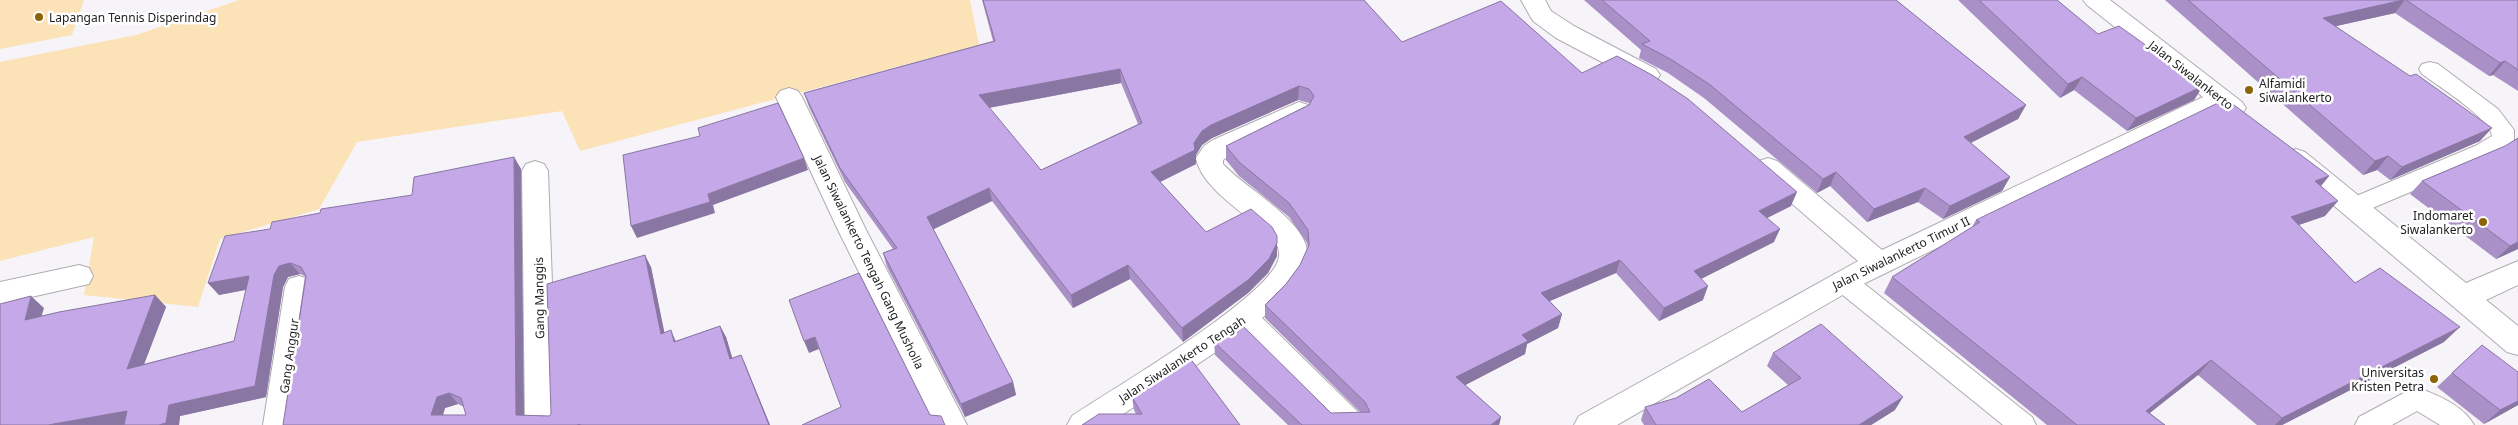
<svg xmlns="http://www.w3.org/2000/svg" width="2518" height="425" font-family="'Noto Sans',sans-serif">
	<style>
		.green { fill: #fce2b7 }
		.lines { fill: none; stroke-linecap: round; stroke-linejoin: round }
		.lane-casing { stroke: #aeacb0; stroke-width: 2 }
		.street-casing { stroke: #aeacb0; stroke-width: 2 }
		.lane { fill: #fff; fill-rule: evenodd }
		.street { fill: #fff; fill-rule: evenodd }
		.wall { fill: #a990c7; fill-rule: evenodd }
		.shaded-wall { fill: #8976a2 }
		.building { fill: #c4a8e7; stroke: #8976a2; fill-rule: evenodd }
		.poi-dot { fill: #8e6409; stroke: #fff; stroke-width: 2 }
		.labels { text-anchor: middle; dominant-baseline: central; stroke-width: 5; stroke-linejoin: round; paint-order: stroke }
		.poi-label { font-size: 12px; fill: #222123; stroke: #fff; text-anchor: start }
		.street-label { font-size: 12px; fill: #222123; stroke: #fff }
	</style>
	<rect width="100%" height="100%" fill="#f6f4f8"/>
	<!-- green -->
	<path class="green" d="M0 0H84L72 35 0 49Z
		M239 0H970L979 45 580 151 562 111 357 142 319 209 220 239 198 307 84 295 94 237 0 261V62L136 35Z"/>
	<g class="lines">
		<defs>
			<path id="lane" d="M2430 62 2438 64 2498 109 2514 130V140L2511 146 2491 158 2363 212 2355 215 2347 212 2343 206 2347 200 2475 146 2492 136C2492 120 2437 85 2422 74L2419 69 2422 64Z
				M1843 271 1852 274 2032 417 2036 425H2003L1834 288 1831 281 1834 274Z
				M2415 387C2436 394 2463 405 2474 425H2440L2417 411 2392 425H2355L2359 417Z"/>
			<path id="street" d="M1521 0H1545L1551 11 1574 26 1656 69 1660 75 1656 81 1647 83 1638 81 1556 38 1533 21Z
				M2083 0H2110L2242 102 2246 108 2242 114 2233 117 2219 110 1853 289 1617 425H1574L1579 416 1858 261 1759 175 1755 168 1759 161 1768 158 1777 161 1882 250 2203 97 2087 5Z
				M789 88 798 91 802 97 866 230 967 425H935L838 230 776 97 780 91Z
				M1299 102 1308 105 1312 111 1308 117 1232 154 1223 160V164C1243 187 1311 223 1307 256 1307 261 1303 266 1301 271 1292 289 1278 305 1262 318L1362 416 1367 425H1331L1241 335 1107 425H1067L1072 416C1110 390 1273 296 1279 257 1280 250 1277 244 1273 239 1251 217 1201 189 1196 158L1204 146 1213 140Z
				M2296 149 2305 152 2466 283 2518 261V285L2486 300 2518 326V355L2507 352 2287 166 2283 159 2287 152Z
				M535 161 544 164 548 171 557 425H525L522 171 526 164Z
				M79 265 89 268 93 276 89 284 0 304V282Z
				M299 276 309 279 313 287 295 425H263L285 287 289 279Z"/>
		</defs>
		<!-- lane casing -->
		<use href="#lane" class="lane-casing"/>
		<!-- street casing -->
		<use href="#street" class="street-casing"/>
		<!-- lane -->
		<use href="#lane" class="lane"/>
		<!-- street -->
		<use href="#street" class="street"/>
	</g>
	<!-- wall -->
	<path class="wall" d="M982 0H1364L1402 42 1582 73 1791 206 1767 218 1774 242 1701 279 1703 300 1659 321 1616 273 1550 301 1562 314 1558 328 1527 344 1525 354 1465 385 1501 417 1499 425H1288L1215 355 1214 342 1331 413H1361L1265 318V305L1286 284 1300 265 1308 248 1307 243 1289 217 1239 176 1226 160V146L1310 104 1309 103 1298 100 1212 138 1202 145 1196 155V164L1160 182 1206 232 1277 243V256L1268 273 1248 293 1183 342 1130 279 1073 308 992 201 933 229 1013 382 1016 395 965 417 887 267 883 253 893 249 845 182 809 107 804 93 993 41ZM1121 83 1138 124 1041 170 989 108Z
		M1584 0H1896L2026 105 2018 119 1971 143 2010 177 2002 191 1943 219 1918 202 1867 222 1830 186 1817 193 1704 98 1668 73 1639 58 1641 50Z
		M1958 0H2057L2098 34 2203 86 2194 100 2127 131 2074 90 2060 98Z
		M2165 0H2518V91L2493 75 2489 76 2395 13 2336 26 2480 141 2390 180 2377 170 2363 175Z
		M2505 146 2518 249 2496 259 2410 194 2422 181Z
		M514 157 521 169 524 415 549 416 551 414 651 267 664 333 676 341 720 326 726 337 732 358 741 355 770 425H283L305 276 300 274 288 277 283 287 266 397 180 416 179 425H0L44 308 41 316 155 295 166 307 144 364 234 341 246 290 219 295 208 283 270 229 412 195ZM458 404 464 407 466 415H443L445 408Z
		M2329 176 2321 186 2325 216 2299 225 2355 283 2444 342 2282 425H2257L2198 375 2150 413 2165 425H2047L1884 293 1892 277 1972 227 1976 220Z
		M2482 345 2518 405 2484 424 2437 387Z
		M1773 353 1895 410 1871 425H1644L1641 420 1645 407 1742 412 1788 385 1767 366Z
		M1132 397 1240 425 1136 414 1134 410Z"/>
	<!-- shaded-wall -->
	<path class="shaded-wall" d="M2405 0 2395 13 2314 31 2323 18Z
		M2505 61 2493 75 2489 76 2500 63Z
		M1120 69 1121 83 982 109 979 95Z
		M2082 77 2074 90 2060 98 2068 84Z
		M1299 86 1298 100 1212 138 1202 145 1196 155V164L1152 186 1151 172 1202 131 1211 125Z
		M2203 86 2194 100 2127 131 2136 118Z
		M2026 105 2018 119 1956 150 1964 137Z
		M2492 128 2480 141 2390 180 2402 167Z
		M2388 156 2377 170 2363 175 2375 161Z
		M514 157 521 169 524 425 516 415Z
		M804 158 808 170 713 205 715 213 637 238 631 226 708 194Z
		M1836 172 1830 186 1817 193 1823 179Z
		M2329 176 2316 192 2315 181Z
		M2010 177 2002 191 1943 219 1950 206Z
		M989 188 992 201 930 231 927 217Z
		M1925 188 1918 202 1867 222 1874 209Z
		M1797 192 1791 206 1753 225 1759 211Z
		M2338 201 2325 216 2278 232 2291 217Z
		M1780 229 1774 242 1689 285 1694 271Z
		M2518 242V249L2496 259 2510 246Z
		M1277 243V256L1268 273 1248 293 1183 342 1182 328Z
		M645 255 651 267 667 345 661 334Z
		M1620 260 1616 273 1538 306 1541 293Z
		M290 263 300 274 288 277 283 287 266 397 180 416 179 425H159L169 405 255 386 274 275 279 266Z
		M1128 265 1130 279 1073 308 1071 295Z
		M249 276 258 287 219 295 208 283Z
		M1708 286 1703 300 1659 321 1664 308Z
		M155 295 166 307 138 380 127 369Z
		M31 296 44 308 37 331 25 320Z
		M1562 314 1558 328 1527 344 1525 354 1454 391 1456 377 1522 335Z
		M720 326 726 337 736 370 730 359Z
		M2460 327 2444 342 2282 425H2275L2282 418Z
		M671 330 676 342H674Z
		M815 337 819 349 809 353 804 341Z
		M741 355 746 366 770 425H769Z
		M2211 360 2198 375 2134 425 2146 411Z
		M1013 382 1016 395 965 417 961 404Z
		M449 393 458 404 445 408 440 425 431 415 437 397Z
		M1903 397 1895 410 1871 425H1859Z
		M2518 401V405L2484 424 2500 410Z
		M127 411 139 422 122 425H48Z
		M1501 417 1499 425H1491Z"/>
	<!-- building -->
	<path class="building" d="M983 0H1364L1402 42 1501 1 1582 73 1617 56 1652 75 1688 99 1797 192 1759 211 1780 229 1694 271 1708 286 1664 308 1620 260 1541 293 1562 314 1522 335 1528 341 1456 377 1501 417 1491 425H1302L1214 342 1241 324 1331 413 1370 412 1365 402 1265 305 1286 284 1300 265 1309 245 1308 230 1289 203 1239 162 1226 146 1309 105 1314 96 1309 89 1299 86 1211 125 1202 131 1194 143 1195 150 1151 172 1206 232 1251 209 1272 227 1277 236V243L1269 259 1248 280 1182 328 1128 265 1071 295 989 188 927 217 1013 382 961 404 883 253 897 248 840 168 804 93 995 41ZM1120 69 1142 123 1041 170 979 95Z
		M1602 0H1896L2026 105 1964 137 2010 177 1950 206 1925 188 1874 209 1836 172 1823 179 1709 84 1672 60 1642 44 1650 41Z
		M1979 0H2057L2098 34 2119 26 2203 86 2136 118 2082 77 2068 84Z
		M2188 0H2403L2323 18 2410 76 2416 74 2492 128 2402 167 2388 156 2375 161Z
		M2406 0H2518V70L2505 61 2500 63Z
		M2226 99 2329 176 2315 181 2338 201 2291 217 2355 283 2380 268 2460 327 2282 418 2211 360 2146 411 2165 425H2077L1892 277 1980 222 1976 220Z
		M778 103 804 158 708 194 710 202 631 226 623 155 700 136 698 128Z
		M2518 138V242L2510 246 2422 181 2505 146Z
		M514 157 516 415 549 416 551 414 547 284 645 255 661 334 671 330 674 342 720 326 730 359 741 355 769 425H580V424L577 425H283L306 276 301 267 290 263 279 266 274 275 255 386 169 405 166 423 159 425H124L127 411 48 425H0V304L31 296 25 320 59 312 155 295 127 369 234 341 249 276 208 283 225 236 270 229 272 222 320 213 321 209 412 195 414 177ZM449 393 461 398 466 415H431L437 397Z
		M859 273 930 415 941 416 945 425H802L841 407 815 337 804 341 789 300Z
		M1821 324 1903 397 1859 425H1656L1645 407 1676 398 1709 379 1742 412 1801 378 1773 353Z
		M2482 345 2518 372V401L2500 410 2452 373Z
		M1190 358 1240 425H1082L1099 414H1142L1132 397Z"/>
	<!-- markers -->
	<g class="poi-dot">
		<circle cx="39" cy="17" r="5"/>
		<circle cx="2249" cy="90" r="5"/>
		<circle cx="2483" cy="222" r="5"/>
		<circle cx="2434" cy="379" r="5"/>
	</g>
	<g class="labels">
		<!-- poi labels -->
		<g class="poi-label">
			<text x="49" y="17">Lapangan Tennis Disperindag</text>
			<text x="2259" y="83">Alfamidi<tspan x="2259" dy="14">Siwalankerto</tspan></text>
			<text x="2473" y="215" text-anchor="end">Indomaret<tspan x="2473" dy="14">Siwalankerto</tspan></text>
			<text x="2424" y="372" text-anchor="end">Universitas<tspan x="2424" dy="14">Kristen Petra</tspan></text>
		</g>
		<!-- street labels -->
		<g class="street-label">
			<text transform="translate(2191 75) rotate(38)">Jalan Siwalankerto</text>
			<text transform="translate(1901 253) rotate(-26)">Jalan Siwalankerto Timur II</text>
			<text transform="translate(869 262) rotate(64)">Jalan Siwalankerto Tengah Gang Musholla</text>
			<text transform="translate(539 298) rotate(-91)">Gang Manggis</text>
			<text transform="translate(289 356) rotate(-82)">Gang Anggur</text>
			<text transform="translate(1182 359) rotate(-33)">Jalan Siwalankerto Tengah</text>
		</g>
	</g>
</svg>
